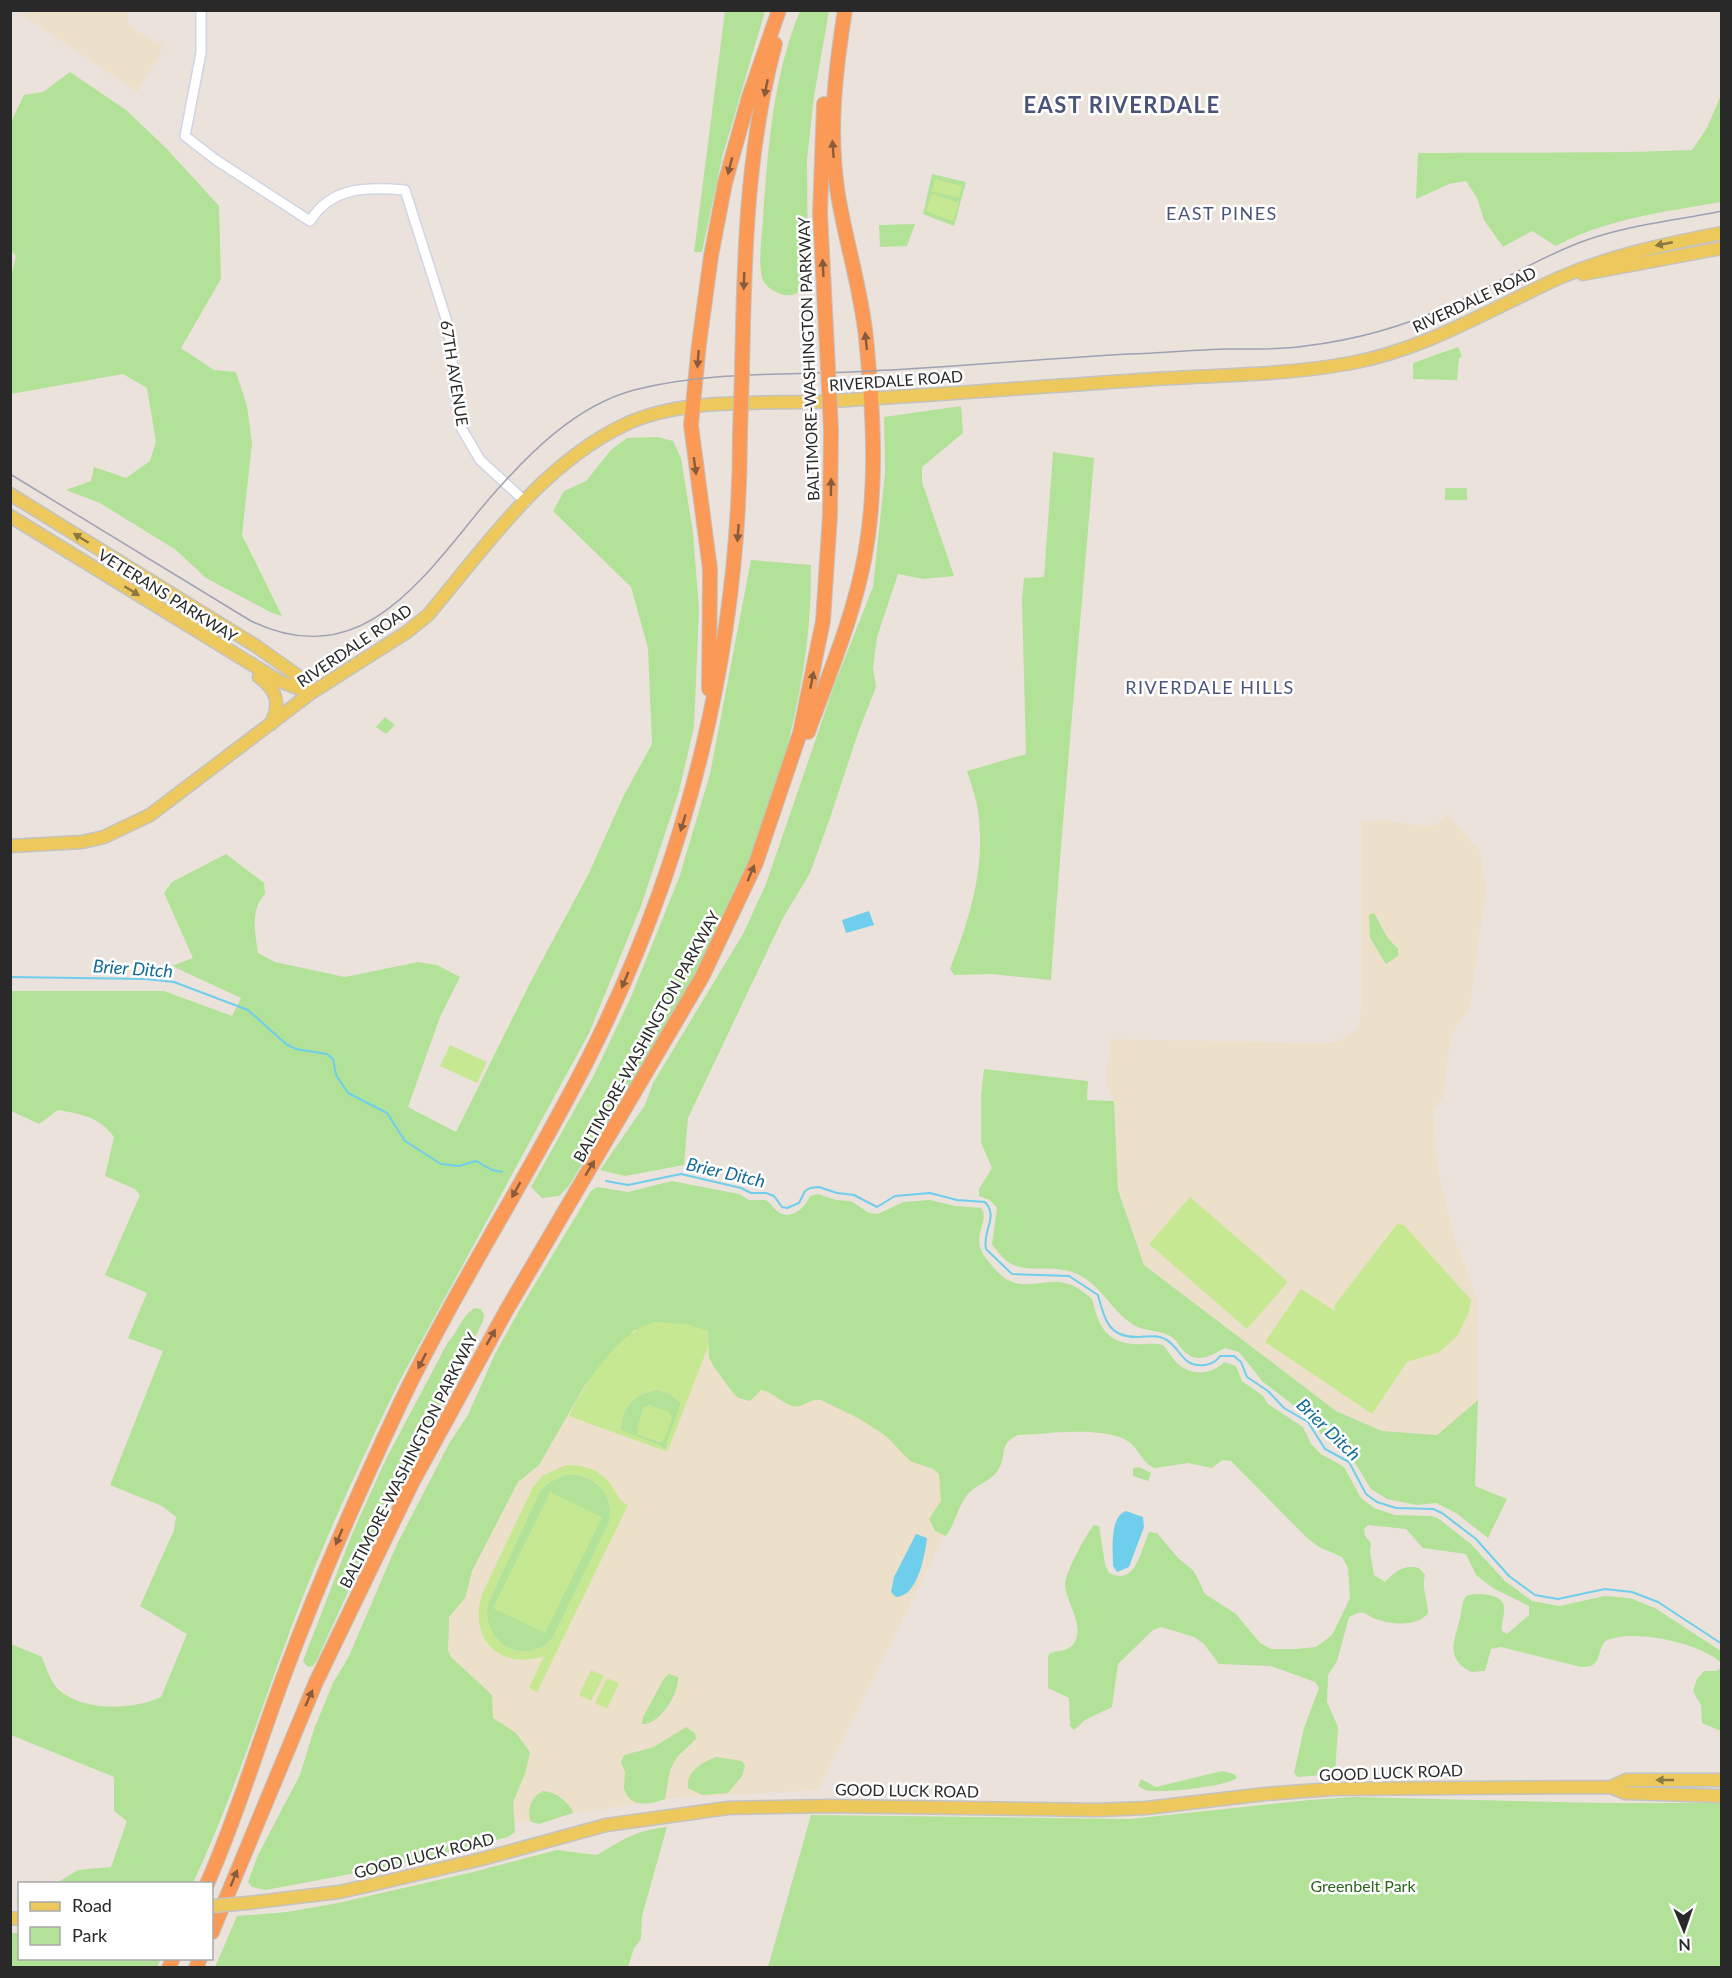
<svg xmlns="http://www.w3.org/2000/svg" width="1732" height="1978" font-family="Lato,sans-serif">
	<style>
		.education { fill: #ece0ca }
		.green { fill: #b2e198; fill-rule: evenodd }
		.pitch { fill: #c6e893; fill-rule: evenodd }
		.water { fill: #6fceec }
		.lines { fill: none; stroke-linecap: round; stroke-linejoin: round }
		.stream { stroke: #6fceec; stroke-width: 2 }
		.minor-casing { stroke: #d0d4e2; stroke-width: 12 }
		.major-casing { stroke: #c3c3c3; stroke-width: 15 }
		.highway-casing { stroke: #c3c3c3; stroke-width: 16 }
		.minor { stroke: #fff; stroke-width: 9 }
		.major { stroke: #edc85d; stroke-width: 12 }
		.highway { stroke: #fb9956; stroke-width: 14 }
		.tram { stroke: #9ea1b3; stroke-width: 1.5 }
		.major-bridge-casing { stroke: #c3c3c3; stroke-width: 15; stroke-linecap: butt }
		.highway-bridge-casing { stroke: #c3c3c3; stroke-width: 16; stroke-linecap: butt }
		.major-bridge { stroke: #edc85d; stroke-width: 12 }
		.highway-bridge { stroke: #fb9956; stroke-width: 14 }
		.oneway { fill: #885b3d }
		.oneway2 { fill: #8b7843 }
		.labels { text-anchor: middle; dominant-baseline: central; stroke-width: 5; stroke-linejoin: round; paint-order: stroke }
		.street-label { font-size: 16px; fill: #292929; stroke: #fff }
		.park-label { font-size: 16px; fill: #2c641b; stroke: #fff }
		.neighbourhood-label { font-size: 18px; letter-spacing: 1.5px; fill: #4a5478; stroke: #fff }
		.water-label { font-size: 18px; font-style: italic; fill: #106b96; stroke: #fff }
		.district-label { font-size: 22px; font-weight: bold; letter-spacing: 1.5px; fill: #4a5478; stroke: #fff }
	</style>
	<rect width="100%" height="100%" fill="#ebe3db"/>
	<!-- education -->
	<path class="education" d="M17 11H127L129 25 149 39 163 44 159 58 137 92Z
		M1447 814 1480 851 1486 888 1470 1008 1451 1035 1443 1098 1433 1109 1437 1164 1454 1236 1478 1301V1400L1437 1435 1382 1431 1336 1411 1144 1265 1118 1190 1114 1101 1105 1082 1111 1039 1325 1043 1338 1041 1358 1029 1361 1011V822L1381 820 1433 827Z
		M616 1270 989 1445 818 1790 674 1798 479 1829 419 1667Z"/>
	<!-- green -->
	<path class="green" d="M725 11H765L722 158 702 252H694Z
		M800 11H829L814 96 807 160 808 286C803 289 797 294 792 295 781 297 765 288 762 278 758 260 762 236 763 218 768 148 773 76 800 11Z
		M70 72 126 110 167 149 219 206 221 279 181 348 214 370 236 372 247 406 252 443 242 535 282 616 272 613 206 578 176 550 100 503 66 490 91 481 94 467 126 478 150 461 156 442 147 388 123 374 11 394 10 280 16 256 10 250 11 122 24 95 43 92Z
		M1721 95V202C1666 212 1607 218 1556 246L1532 231 1503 247 1484 220 1477 198 1466 181 1449 184 1416 199 1418 153C1509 152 1601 154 1692 150L1707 128Z
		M932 174 966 182 954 226 923 214Z
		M915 224 907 246 880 247 879 225Z
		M1458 347 1462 356 1459 358 1457 380 1413 379V363Z
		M961 406 963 433 922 467V482L954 576 923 579 898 574 877 637 873 668 876 687 858 733 831 815 810 873 783 918 688 1118 684 1165 625 1176 600 1170 645 1105 653 1083 743 934 766 884 835 683 873 587 885 473 884 417Z
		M658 437 673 441 681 458 693 533 699 609 694 727 679 791 641 906 589 1033 398 1384C365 1452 333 1521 305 1591 267 1689 237 1789 193 1883H52L60 1881 78 1870 111 1867 127 1821 114 1811V1777L11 1735V1644L42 1657C46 1667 51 1684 59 1690 84 1712 133 1710 161 1697L187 1634 140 1606 174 1530 176 1517 162 1506 110 1485 163 1351 128 1338 147 1293 105 1275 140 1195 135 1189 105 1176 114 1137C100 1117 81 1114 58 1110L39 1124 11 1111V991H164L232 1016 241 998 172 966 193 958 164 893 172 882 226 854 264 883 265 894C250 910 255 933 258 953L275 962 345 977 418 962 437 965 460 977 440 1017 408 1107 456 1132 531 981 588 875 624 795 652 744 648 648 631 587 553 511 564 491 586 481 611 450 627 438Z
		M1053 452 1094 458C1080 632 1063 806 1051 980L991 974 954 975 950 969C970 918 986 867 978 811 976 797 971 784 967 771L1026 754 1022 598 1024 578 1044 577Z
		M1445 488H1467V500H1445Z
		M751 560 811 565C813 701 765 840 703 959 663 1037 613 1111 569 1186L559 1196 542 1198 531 1187 594 1075 631 997 679 878 710 774Z
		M385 717 395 725 386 734 376 727Z
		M1374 913C1384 929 1384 937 1398 948V956L1386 964 1370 938 1369 915Z
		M984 1069 1088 1081 1087 1100 1114 1101 1118 1190 1144 1265 1336 1411 1382 1431 1437 1435 1478 1400 1475 1486 1507 1499 1488 1538 1456 1513 1436 1503 1417 1505 1387 1499 1371 1489 1352 1458 1321 1434 1309 1417 1263 1382 1239 1352 1225 1348C1208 1357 1196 1365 1181 1348 1179 1345 1176 1340 1173 1338 1164 1330 1145 1332 1134 1325 1110 1311 1100 1281 1072 1272 1038 1261 1017 1283 992 1244L997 1208 990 1200 979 1196V1189L992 1168 981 1143V1096Z
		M672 1181 739 1194 749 1200H765C772 1203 773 1209 780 1213 793 1220 806 1206 810 1196L818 1194 836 1200 851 1201 869 1213 878 1214 903 1202 930 1200 955 1206 981 1208C992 1222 966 1237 989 1262 994 1268 1002 1278 1010 1281 1040 1293 1056 1266 1092 1299 1098 1323 1104 1342 1134 1344 1144 1345 1152 1342 1163 1345 1168 1350 1170 1356 1175 1361 1188 1376 1211 1376 1224 1362L1236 1366 1242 1381 1263 1396 1268 1404 1303 1427 1311 1444 1321 1454 1344 1467 1361 1498 1374 1508 1395 1515 1432 1516 1439 1519 1471 1544 1505 1581 1532 1601 1559 1606 1605 1596 1630 1598 1655 1608 1721 1651V1663C1701 1643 1629 1627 1604 1642 1596 1656 1602 1667 1581 1667L1501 1647 1491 1649 1485 1671 1471 1672C1444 1658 1455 1640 1460 1618 1462 1610 1461 1604 1466 1596 1476 1592 1503 1593 1504 1607 1505 1615 1501 1622 1502 1631L1507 1634 1529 1615V1606L1493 1588 1476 1575 1466 1554 1423 1548 1406 1529 1368 1525 1364 1529 1365 1536 1371 1543 1370 1551 1374 1575 1385 1582C1394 1572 1404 1564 1419 1568L1425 1575C1421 1588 1428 1600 1428 1613 1419 1626 1393 1625 1379 1620 1364 1616 1367 1607 1349 1617L1337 1661 1328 1675 1327 1702 1338 1727 1335 1774 1298 1777 1294 1773 1304 1728 1319 1688 1315 1682 1271 1666 1219 1664 1204 1644 1194 1637 1161 1627 1153 1630 1118 1664 1112 1707 1085 1720 1074 1730 1070 1726 1069 1698 1048 1688V1658L1049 1654C1058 1649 1067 1653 1074 1643 1085 1626 1067 1604 1065 1586 1064 1574 1087 1533 1094 1525L1099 1526 1105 1564 1109 1573C1136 1587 1141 1549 1149 1532L1157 1533 1178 1558 1194 1571 1205 1594 1236 1614 1260 1643 1271 1649H1295L1316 1647 1332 1635 1350 1598 1348 1568 1342 1557 1319 1547 1306 1537 1231 1461 1222 1460 1212 1468 1188 1463 1155 1468C1141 1463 1139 1447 1126 1440 1099 1426 1048 1434 1018 1435 997 1445 1008 1455 998 1470 991 1482 973 1485 965 1498 957 1510 955 1524 946 1536L935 1531 929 1519 941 1501 939 1474 933 1469 910 1461 886 1436 860 1419 821 1400C809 1398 803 1409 792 1406 780 1402 774 1392 761 1390L750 1401 738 1398 733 1393 714 1367 709 1358 708 1331 634 1330 585 1385 539 1465 518 1482 472 1571 465 1598 449 1617 448 1650 451 1657 492 1695 493 1718 516 1733 530 1752 525 1774 513 1802 515 1832 508 1837 398 1865 266 1890 252 1887 248 1882 258 1855 300 1775 314 1729 333 1683 349 1656 397 1544 450 1442 468 1415 495 1354 520 1309 591 1191 597 1187 628 1192Z
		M475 1308 481 1309 484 1315 483 1321 449 1391 416 1443 316 1662 313 1666 308 1667 303 1661 352 1534 386 1459 448 1342C459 1331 461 1316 475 1308Z
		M657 1390 669 1393 681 1403 666 1449 621 1431C622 1406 633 1394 657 1390ZM650 1405 672 1418 660 1442 638 1434 643 1408Z
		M1139 1467 1151 1473 1148 1481 1133 1476V1468Z
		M567 1474C596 1475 615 1493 609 1523L552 1639C523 1669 480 1641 488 1603L540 1491 548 1483Z
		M1721 1668V1731L1702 1723 1701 1705 1693 1691 1697 1679 1704 1671H1717Z
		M669 1674 678 1677C680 1692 659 1726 642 1724L643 1717 665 1677Z
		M686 1727 695 1733 696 1739 677 1757 670 1770 665 1799C650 1805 628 1808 624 1788L625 1772 621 1762 624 1755 654 1747Z
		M716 1757 742 1761 745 1766 742 1776 728 1793 702 1795 688 1788C685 1772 703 1762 716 1757Z
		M1222 1771 1234 1774 1237 1778C1224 1787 1169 1792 1151 1791 1146 1791 1143 1789 1138 1786L1141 1779 1156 1787Z
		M543 1791C554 1791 571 1803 573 1813L539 1824 531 1822C526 1811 531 1796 543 1791Z
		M1354 1797 1600 1803H1721V1967H768L811 1815 1130 1819 1309 1800Z
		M667 1827 642 1916 641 1939 634 1948 628 1967H215L237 1916 287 1912 338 1903 473 1872 557 1850 597 1855C622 1840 636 1830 667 1827Z
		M10 1933H19L20 1958 161 1959 157 1967H11Z"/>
	<!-- pitch -->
	<path class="pitch" d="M935 179 962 186 959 198 932 191Z
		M932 194 959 203 953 221 926 211Z
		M450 1045 487 1062 477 1083 440 1066Z
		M1190 1197 1288 1282 1247 1329 1149 1244Z
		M1397 1224 1404 1225 1471 1300 1469 1312 1458 1335 1440 1352 1407 1362 1372 1414 1265 1342 1301 1289 1335 1311 1334 1306Z
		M655 1322 687 1324 708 1331V1347L668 1450 665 1451 569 1416C584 1384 619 1330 655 1322ZM657 1390 669 1393 681 1403 667 1441 668 1447 665 1449 659 1445 621 1430C622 1406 633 1394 657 1390Z
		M650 1405 669 1412 672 1418 664 1440 661 1442 638 1434 637 1429 643 1408Z
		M566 1465C586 1465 602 1470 613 1488 619 1497 618 1500 628 1505L537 1692 529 1688 544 1656C499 1671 468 1638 482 1594L533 1487 542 1476ZM567 1474C596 1474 615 1494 609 1523L552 1639C523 1669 480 1641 488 1603L540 1491 548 1483Z
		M550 1492 602 1517 545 1633 493 1608Z
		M591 1670 604 1676 591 1701 579 1695Z
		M607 1678 619 1683 607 1709 595 1703Z"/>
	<!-- water -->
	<path class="water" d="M869 911 874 925 846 933 842 920Z
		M1126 1511 1143 1517 1144 1527 1129 1567 1117 1572 1113 1566C1113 1550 1109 1517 1126 1511Z
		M916 1534 927 1538C925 1554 918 1597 896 1597L891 1592 894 1577Z"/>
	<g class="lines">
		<!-- stream -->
		<path class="stream" d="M10 977 145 979 174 982 248 1010 286 1044 296 1049 327 1054 333 1059 336 1075 348 1093 387 1113 405 1141 441 1164 459 1166 476 1161 492 1170 502 1172
			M606 1181 628 1185 681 1174 741 1188 751 1193H766L774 1196 782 1207 787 1208 799 1203 805 1191 810 1188 819 1187 837 1193 854 1195 877 1207 895 1196 930 1193 957 1200 985 1202C999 1217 982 1231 986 1249L1012 1274 1069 1276 1098 1295C1104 1318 1108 1338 1138 1337 1147 1337 1157 1334 1165 1339 1182 1348 1181 1368 1205 1365 1212 1364 1216 1362 1220 1356H1234L1241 1362 1247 1377 1268 1391 1284 1408 1308 1422 1325 1449 1349 1462 1366 1494 1377 1502 1396 1508 1433 1509 1442 1513 1476 1539 1509 1576 1535 1595 1558 1599 1605 1589 1632 1592 1658 1602 1722 1644"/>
		<defs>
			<path id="minor" d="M201 10V53L185 136 216 160 310 221C332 186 367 187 405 190L448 325 457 406 462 429 480 460 526 502"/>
			<path id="major" d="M1583 274 1722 248
				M10 494 256 646 298 676 311 693
				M10 516 279 681 311 693
				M259 677C277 690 281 704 271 724
				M10 846 82 842 104 837 150 815 311 693 407 632 428 615C486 546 541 465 624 425 684 396 766 405 832 401 940 395 1047 386 1155 379 1220 375 1287 375 1351 363 1427 349 1490 309 1559 278 1612 255 1665 244 1722 233
				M1611 1787 1626 1780H1722
				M248 1903 339 1892 371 1885 482 1859 606 1825 728 1808 827 1806 1097 1810 1146 1808 1265 1794 1332 1789 1611 1787 1625 1793 1722 1796
				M10 1918 20 1919"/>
			<path id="highway" d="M824 104 820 213 828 369
				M742 372C744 262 746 151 775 44
				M709 689 710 569 691 425 699 344 711 256 725 183 749 97 779 10
				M808 732C829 674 854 616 865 555 878 484 873 409 866 338 861 289 846 243 838 195 828 132 835 73 845 10
				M207 1884C238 1814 259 1741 286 1670 320 1579 359 1491 400 1404 459 1281 535 1167 595 1045 689 854 740 646 740 433
				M212 1932 316 1682 411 1485 506 1311 702 977 756 863 800 733 823 621 830 515 831 430
				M169 1968 173 1958
				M196 1968 200 1958"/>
		</defs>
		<!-- minor casing -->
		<use href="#minor" class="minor-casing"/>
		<!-- major casing -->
		<use href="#major" class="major-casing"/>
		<!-- highway casing -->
		<use href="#highway" class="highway-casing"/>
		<!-- minor -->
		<use href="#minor" class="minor"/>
		<!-- major -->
		<use href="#major" class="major"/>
		<!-- highway -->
		<use href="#highway" class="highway"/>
		<!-- tram -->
		<path class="tram" d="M10 474 251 621C364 676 426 573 489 499 528 454 575 406 634 390 703 372 779 375 849 372 943 368 1036 359 1129 354 1161 353 1193 350 1225 349 1252 349 1279 350 1305 346 1356 340 1405 326 1451 305 1495 285 1536 259 1581 242 1626 225 1674 221 1722 211"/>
		<defs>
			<path id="major-bridge" d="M212 1906 248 1903"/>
			<path id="highway-bridge" d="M828 369 831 430
				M740 433 742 372"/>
		</defs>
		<!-- major-bridge casing -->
		<use href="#major-bridge" class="major-bridge-casing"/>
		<!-- highway-bridge casing -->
		<use href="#highway-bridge" class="highway-bridge-casing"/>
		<!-- major-bridge -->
		<use href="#major-bridge" class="major-bridge"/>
		<!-- highway-bridge -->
		<use href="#highway-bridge" class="highway-bridge"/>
	</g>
	<!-- one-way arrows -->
	<defs><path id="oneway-solid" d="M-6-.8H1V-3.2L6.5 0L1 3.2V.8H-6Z" transform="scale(1.5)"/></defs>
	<g class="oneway">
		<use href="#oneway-solid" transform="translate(766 88) rotate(101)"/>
		<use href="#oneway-solid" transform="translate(833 149) rotate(-94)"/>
		<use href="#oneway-solid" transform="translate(730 166) rotate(104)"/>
		<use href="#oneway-solid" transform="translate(823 268) rotate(-93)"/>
		<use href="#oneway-solid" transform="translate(744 281) rotate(92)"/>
		<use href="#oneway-solid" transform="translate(866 341) rotate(-96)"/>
		<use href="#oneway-solid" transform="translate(698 359) rotate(94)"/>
		<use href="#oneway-solid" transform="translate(695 466) rotate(82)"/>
		<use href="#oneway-solid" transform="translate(831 487) rotate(-89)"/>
		<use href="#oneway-solid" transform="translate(738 533) rotate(94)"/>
		<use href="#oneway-solid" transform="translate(812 680) rotate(-79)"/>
		<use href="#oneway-solid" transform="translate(683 823) rotate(107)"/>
		<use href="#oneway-solid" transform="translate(751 873) rotate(-67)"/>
		<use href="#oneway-solid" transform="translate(625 980) rotate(113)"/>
		<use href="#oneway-solid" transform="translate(590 1168) rotate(-59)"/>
		<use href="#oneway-solid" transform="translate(516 1190) rotate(119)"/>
		<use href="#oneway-solid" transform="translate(491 1337) rotate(-60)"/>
		<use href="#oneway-solid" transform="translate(422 1361) rotate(117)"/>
		<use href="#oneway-solid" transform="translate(339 1537) rotate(113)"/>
		<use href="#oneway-solid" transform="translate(309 1698) rotate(-66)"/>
		<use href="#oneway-solid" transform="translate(234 1878) rotate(-68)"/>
	</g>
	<g class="oneway2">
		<use href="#oneway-solid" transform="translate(1664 244) rotate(169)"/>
		<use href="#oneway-solid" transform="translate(81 538) rotate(-148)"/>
		<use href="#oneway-solid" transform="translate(132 591) rotate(32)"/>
		<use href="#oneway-solid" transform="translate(1665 1780) rotate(180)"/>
	</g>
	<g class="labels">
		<!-- street labels -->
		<g class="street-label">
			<text transform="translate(1474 299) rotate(-25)">RIVERDALE ROAD</text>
			<text transform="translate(808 359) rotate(-92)">BALTIMORE-WASHINGTON PARKWAY</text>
			<text transform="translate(455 373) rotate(81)">67TH AVENUE</text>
			<text transform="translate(896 380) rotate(-4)">RIVERDALE ROAD</text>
			<text transform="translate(168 595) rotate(32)">VETERANS PARKWAY</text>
			<text transform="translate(354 645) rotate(-34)">RIVERDALE ROAD</text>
			<text transform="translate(646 1036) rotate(-61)">BALTIMORE-WASHINGTON PARKWAY</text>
			<text transform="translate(408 1460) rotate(-63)">BALTIMORE-WASHINGTON PARKWAY</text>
			<text transform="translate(1391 1772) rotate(-2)">GOOD LUCK ROAD</text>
			<text transform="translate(907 1790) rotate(1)">GOOD LUCK ROAD</text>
			<text transform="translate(424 1855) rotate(-14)">GOOD LUCK ROAD</text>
		</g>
		<!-- park labels -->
		<g class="park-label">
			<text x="1363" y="1885">Greenbelt Park</text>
		</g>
		<!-- neighbourhood labels -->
		<g class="neighbourhood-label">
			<text x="1222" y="213">EAST PINES</text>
			<text x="1210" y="687">RIVERDALE HILLS</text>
		</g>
		<!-- water labels -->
		<g class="water-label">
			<text transform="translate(133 968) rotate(4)">Brier Ditch</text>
			<text transform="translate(726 1172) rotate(13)">Brier Ditch</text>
			<text transform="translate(1329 1429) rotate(44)">Brier Ditch</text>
		</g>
		<!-- district labels -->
		<g class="district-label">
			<text x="1122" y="104">EAST RIVERDALE</text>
		</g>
	</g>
	<!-- border -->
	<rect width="1732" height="1978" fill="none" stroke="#292929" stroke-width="24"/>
	<!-- legend -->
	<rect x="18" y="1882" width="195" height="78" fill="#ffffff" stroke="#a9a9a9" stroke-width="1.5"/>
	<rect x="30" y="1902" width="30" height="9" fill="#edc85d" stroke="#a9a9a9" stroke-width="1.5"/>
	<text x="72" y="1912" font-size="18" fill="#292929">Road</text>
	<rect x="30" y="1927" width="30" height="18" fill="#b2e198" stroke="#a9a9a9" stroke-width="1.5"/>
	<text x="72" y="1942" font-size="18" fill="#292929">Park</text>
	<!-- north arrow -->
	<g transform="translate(1684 1930) rotate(178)" stroke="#ffffff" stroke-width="4.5" paint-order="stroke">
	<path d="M0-4.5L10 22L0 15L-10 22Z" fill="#292929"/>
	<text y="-9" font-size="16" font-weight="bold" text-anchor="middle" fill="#292929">N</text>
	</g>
</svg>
